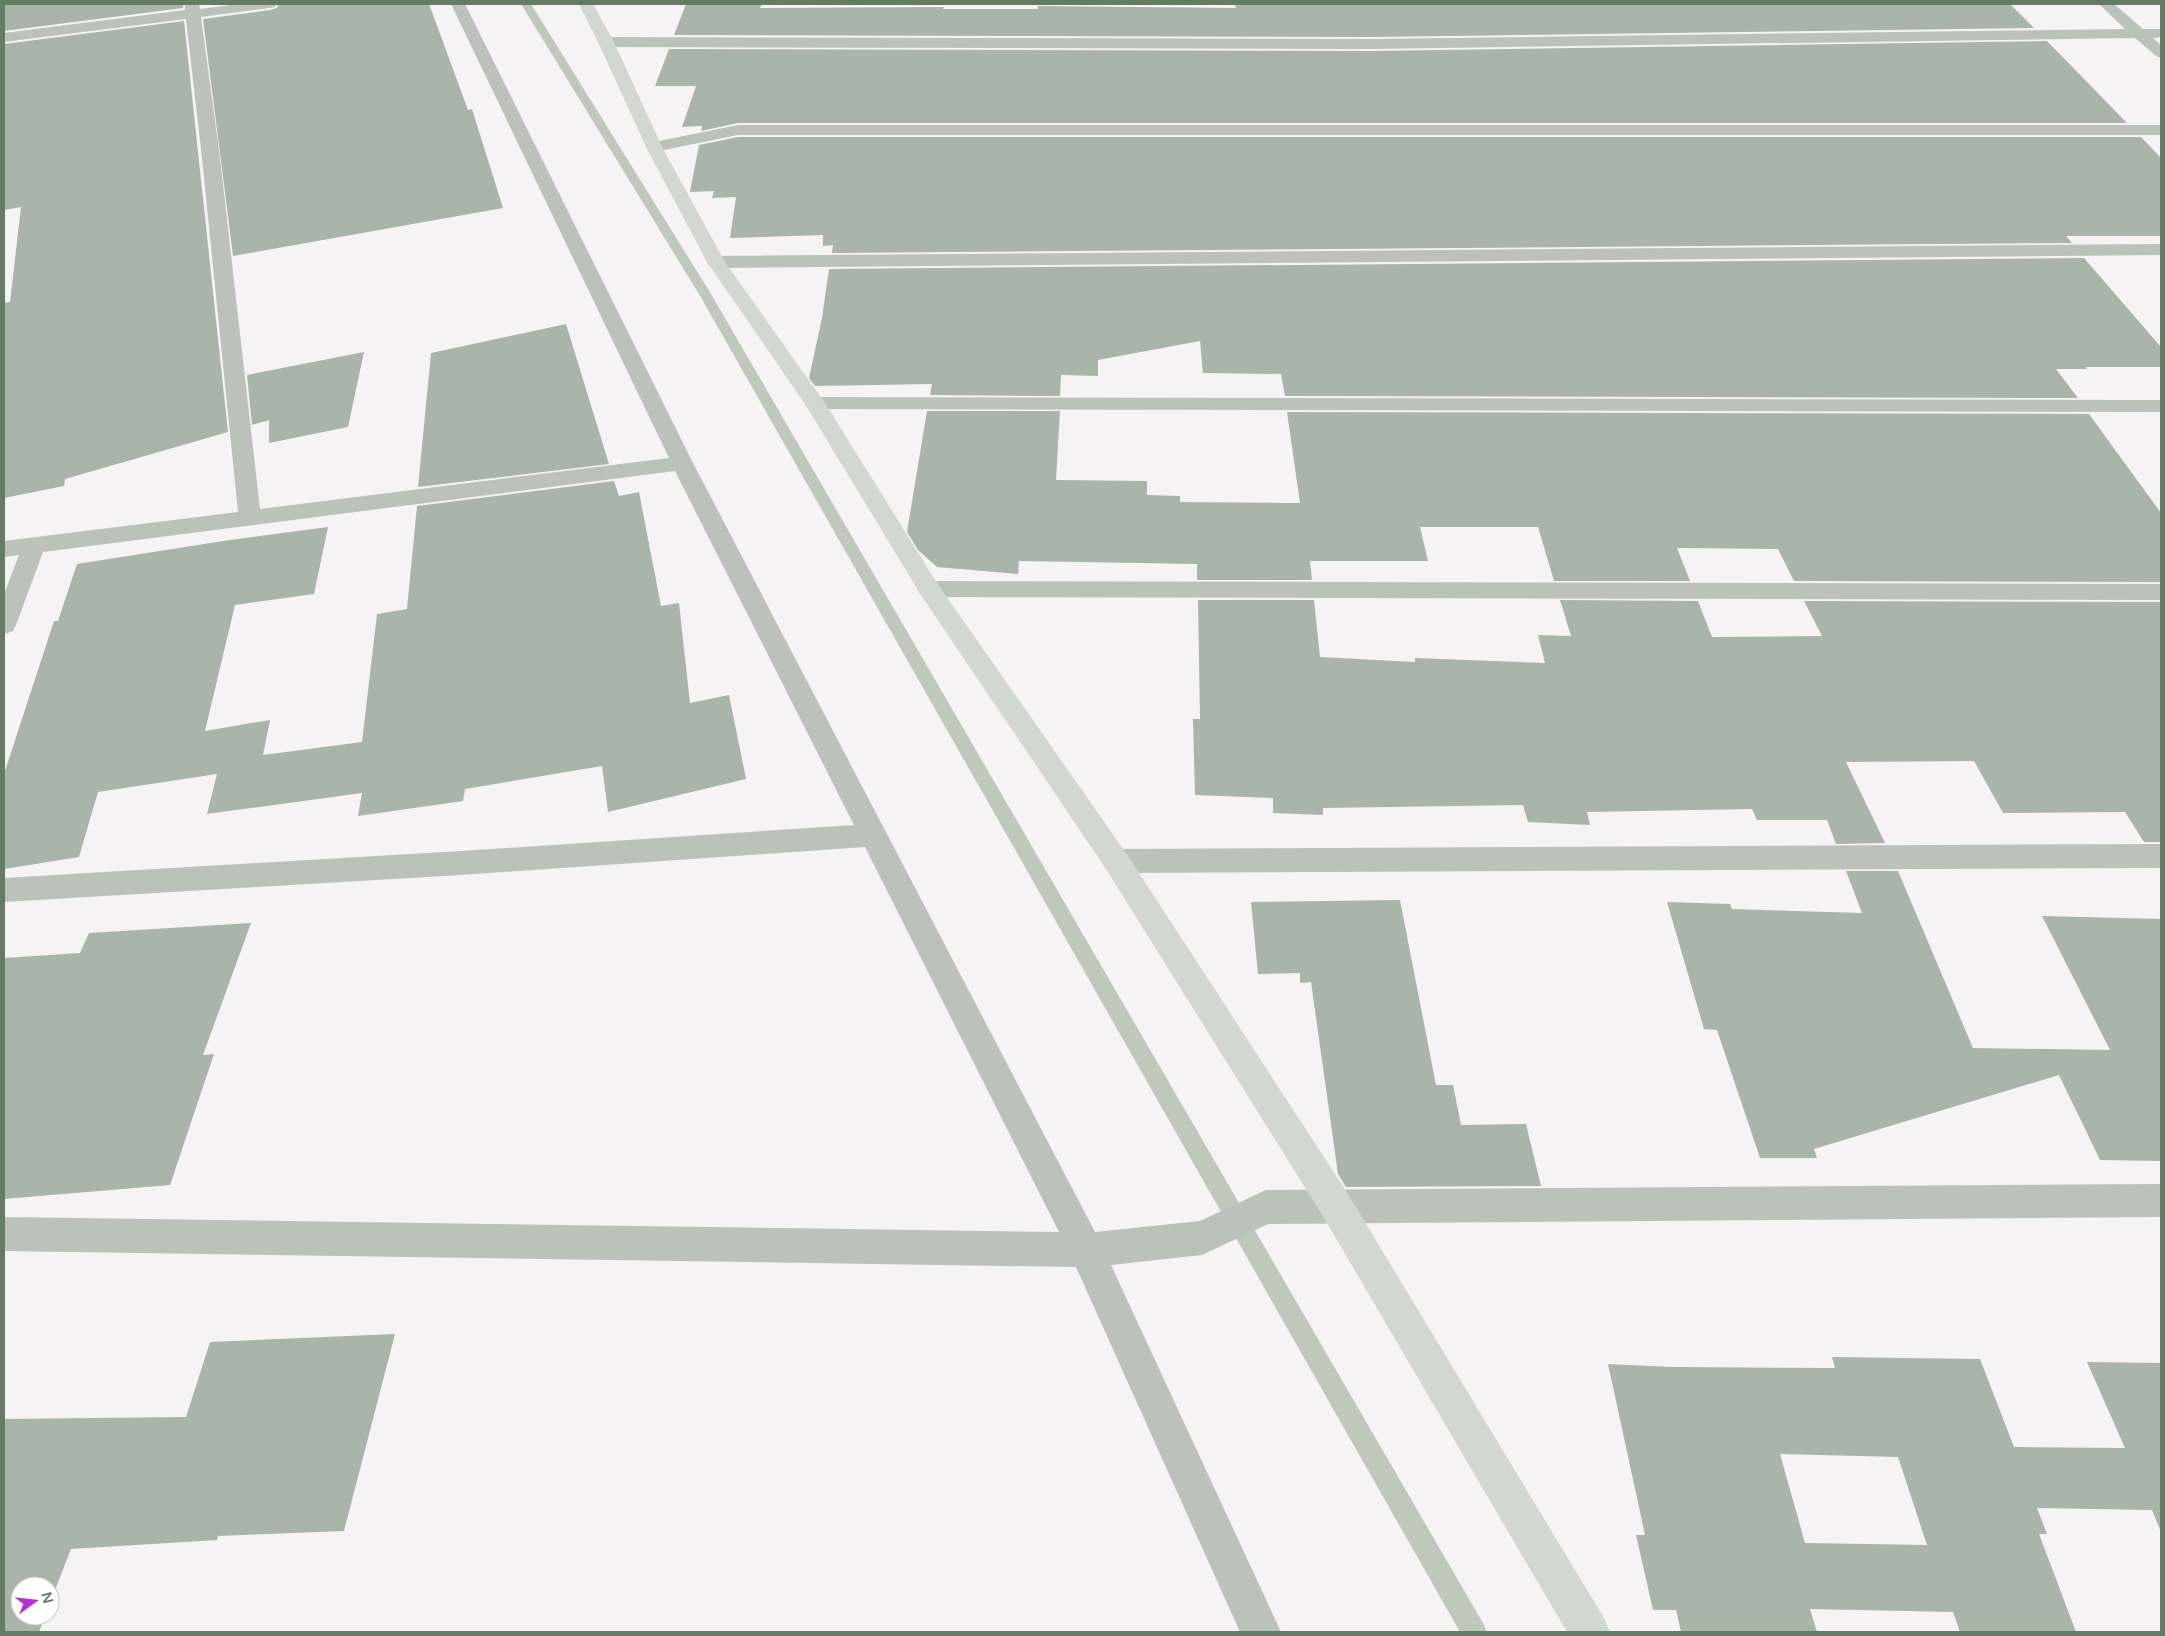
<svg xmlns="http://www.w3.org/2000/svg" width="2165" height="1636" font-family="'Varela Round',sans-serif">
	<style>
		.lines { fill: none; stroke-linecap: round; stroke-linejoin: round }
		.stream { fill: #bec9bb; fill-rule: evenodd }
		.building { fill: #a9b5a9; fill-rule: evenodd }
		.street { fill: #bac2ba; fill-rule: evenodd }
		.secondary { fill: #d1d8d1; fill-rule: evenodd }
	</style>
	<rect width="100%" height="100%" fill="#f6f3f4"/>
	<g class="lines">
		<!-- stream -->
		<path class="stream" d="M521 4H531L711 294 1483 1623 1487 1632H1460L699 294Z"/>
	</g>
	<!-- building -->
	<path class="building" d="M4 4H183V8L4 31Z
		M279 4H429L468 110 472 109 503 208 233 256 203 19 270 10 277 8Z
		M686 4H762L760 8 944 7 943 9H1038V6L1236 8 1235 4H2010L2034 28 1371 37 674 35Z
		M184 21 228 432 65 479 64 486 4 498V303L10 302 21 207 4 210V44Z
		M2047 41 2127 123H738L701 131 702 126 682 127 696 86H655L669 49 1371 51Z
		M738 137H2141L2161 158V236H2066L2072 243 832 253 833 245 823 246V235L730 238 736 197 712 198 714 191 690 192 699 145Z
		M2084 258 2161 347V367H2086L2087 369H2056L2078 398 1285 396 1281 374 1203 373 1200 341 1098 360V376L1061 375 1060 396 930 395 932 384 815 386 809 378 822 318 829 269Z
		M566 324 609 464 418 487 431 353Z
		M364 352 348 427 269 443V420L252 425 247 375Z
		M927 411H1060L1056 480 1147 481V495L1180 496V502L1288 503H1300L1287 412 2089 414 2161 513V582L1794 581 1778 549 1677 548 1690 581H1554L1538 527H1420L1428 561H1310L1312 580H1197V564L1019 561 1018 574 937 567 918 550 907 532Z
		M614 481 619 496 639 492 661 606 679 603 690 703 729 695 746 779 608 812 602 766 465 789 463 801 358 816 362 793 207 814 217 774 98 792 79 857 4 869V774L54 621H58L77 564 223 541 328 527 314 594 235 605 205 731 270 720 263 755 362 742 377 614 407 609 417 506Z
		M1198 600H1314L1320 657 1415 662V658L1545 663 1538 635 1571 636 1560 600 1698 601 1712 637 1822 636 1804 601 2161 602V842H2144L2125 812 2003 813 1974 761 1846 762 1885 843 1836 844 1827 820H1757L1752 809 1587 812 1590 825 1528 822 1523 805 1323 808V815L1273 813V798L1195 795 1193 719H1200Z
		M1846 871H1898L1973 1048 2110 1050 2042 916 2161 919V1161L2100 1160 2059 1075 1814 1149 1817 1158H1760L1717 1030 1704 1029 1667 902 1730 904 1732 909 1862 913Z
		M1400 900 1436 1085H1453L1461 1125 1526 1124 1541 1186 1346 1187 1338 1174 1311 982 1300 983V973L1258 974 1251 902Z
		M251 923 203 1055 214 1054 170 1185 4 1199V958L80 953 89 933Z
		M395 1334 344 1531 218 1536 217 1540 71 1549 50 1603V1586H20V1616H45L39 1632H4V1419L186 1417 210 1342Z
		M1832 1357 1980 1359 2014 1447 2125 1448 2087 1362 2161 1363V1532L2152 1510 2037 1508 2047 1534H2039L2076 1632H1960L1953 1612 1810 1609 1817 1632H1681L1676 1610H1653L1636 1535H1645L1608 1364 1672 1367 1835 1368ZM1780 1454 1898 1457 1927 1545 1805 1543Z"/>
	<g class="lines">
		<!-- street -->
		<path class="street" d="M185 4H199L200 9 238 4H277L275 7 270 8 201 17 220 158 260 509 669 458 451 4H465L693 463 1095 1232 1200 1221 1266 1190 2161 1184V1217L1268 1224 1202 1255 1111 1265 1281 1632H1240L1076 1267 4 1251V1217L1059 1232 865 847 461 875 4 902V878L461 851 854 825 675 471 43 552 16 625 13 631 4 634V594L19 555 4 557V541L238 512 202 158 186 19 4 42V33L185 10Z
			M2099 4H2114L2143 29H2161V37L2153 38 2161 45V58L2156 56 2135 38 1371 49 606 47 601 45 598 42 601 39 606 37 1371 39 2125 29Z
			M738 125H2161V135H738L654 152 648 151 646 147 648 143 654 142Z
			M2161 244V255L716 268 709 266 707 262 709 258 716 256Z
			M815 397 2161 400V412L815 409 808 408 805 403 808 398Z
			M929 581 2161 584V600L929 597 921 595 917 589 921 583Z
			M2161 844V868L1116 873 1106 869 1102 861 1106 853 1116 849Z"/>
		<!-- secondary -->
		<path class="secondary" d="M579 4H593L614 42 662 147 725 262 825 403 937 583 1126 853 1348 1194 1604 1618 1610 1632H1567L1324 1218 1106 869 921 595 805 404 707 262 646 147 598 42Z"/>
	</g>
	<!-- border -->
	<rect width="2165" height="1636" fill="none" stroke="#637c63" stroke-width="10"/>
	<!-- north arrow -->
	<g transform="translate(35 1601) rotate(75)"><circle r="24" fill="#ffffff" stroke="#c1cbc1"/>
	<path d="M0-4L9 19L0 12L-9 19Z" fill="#b52fda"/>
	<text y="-8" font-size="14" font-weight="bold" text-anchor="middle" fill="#637c63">N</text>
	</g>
</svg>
